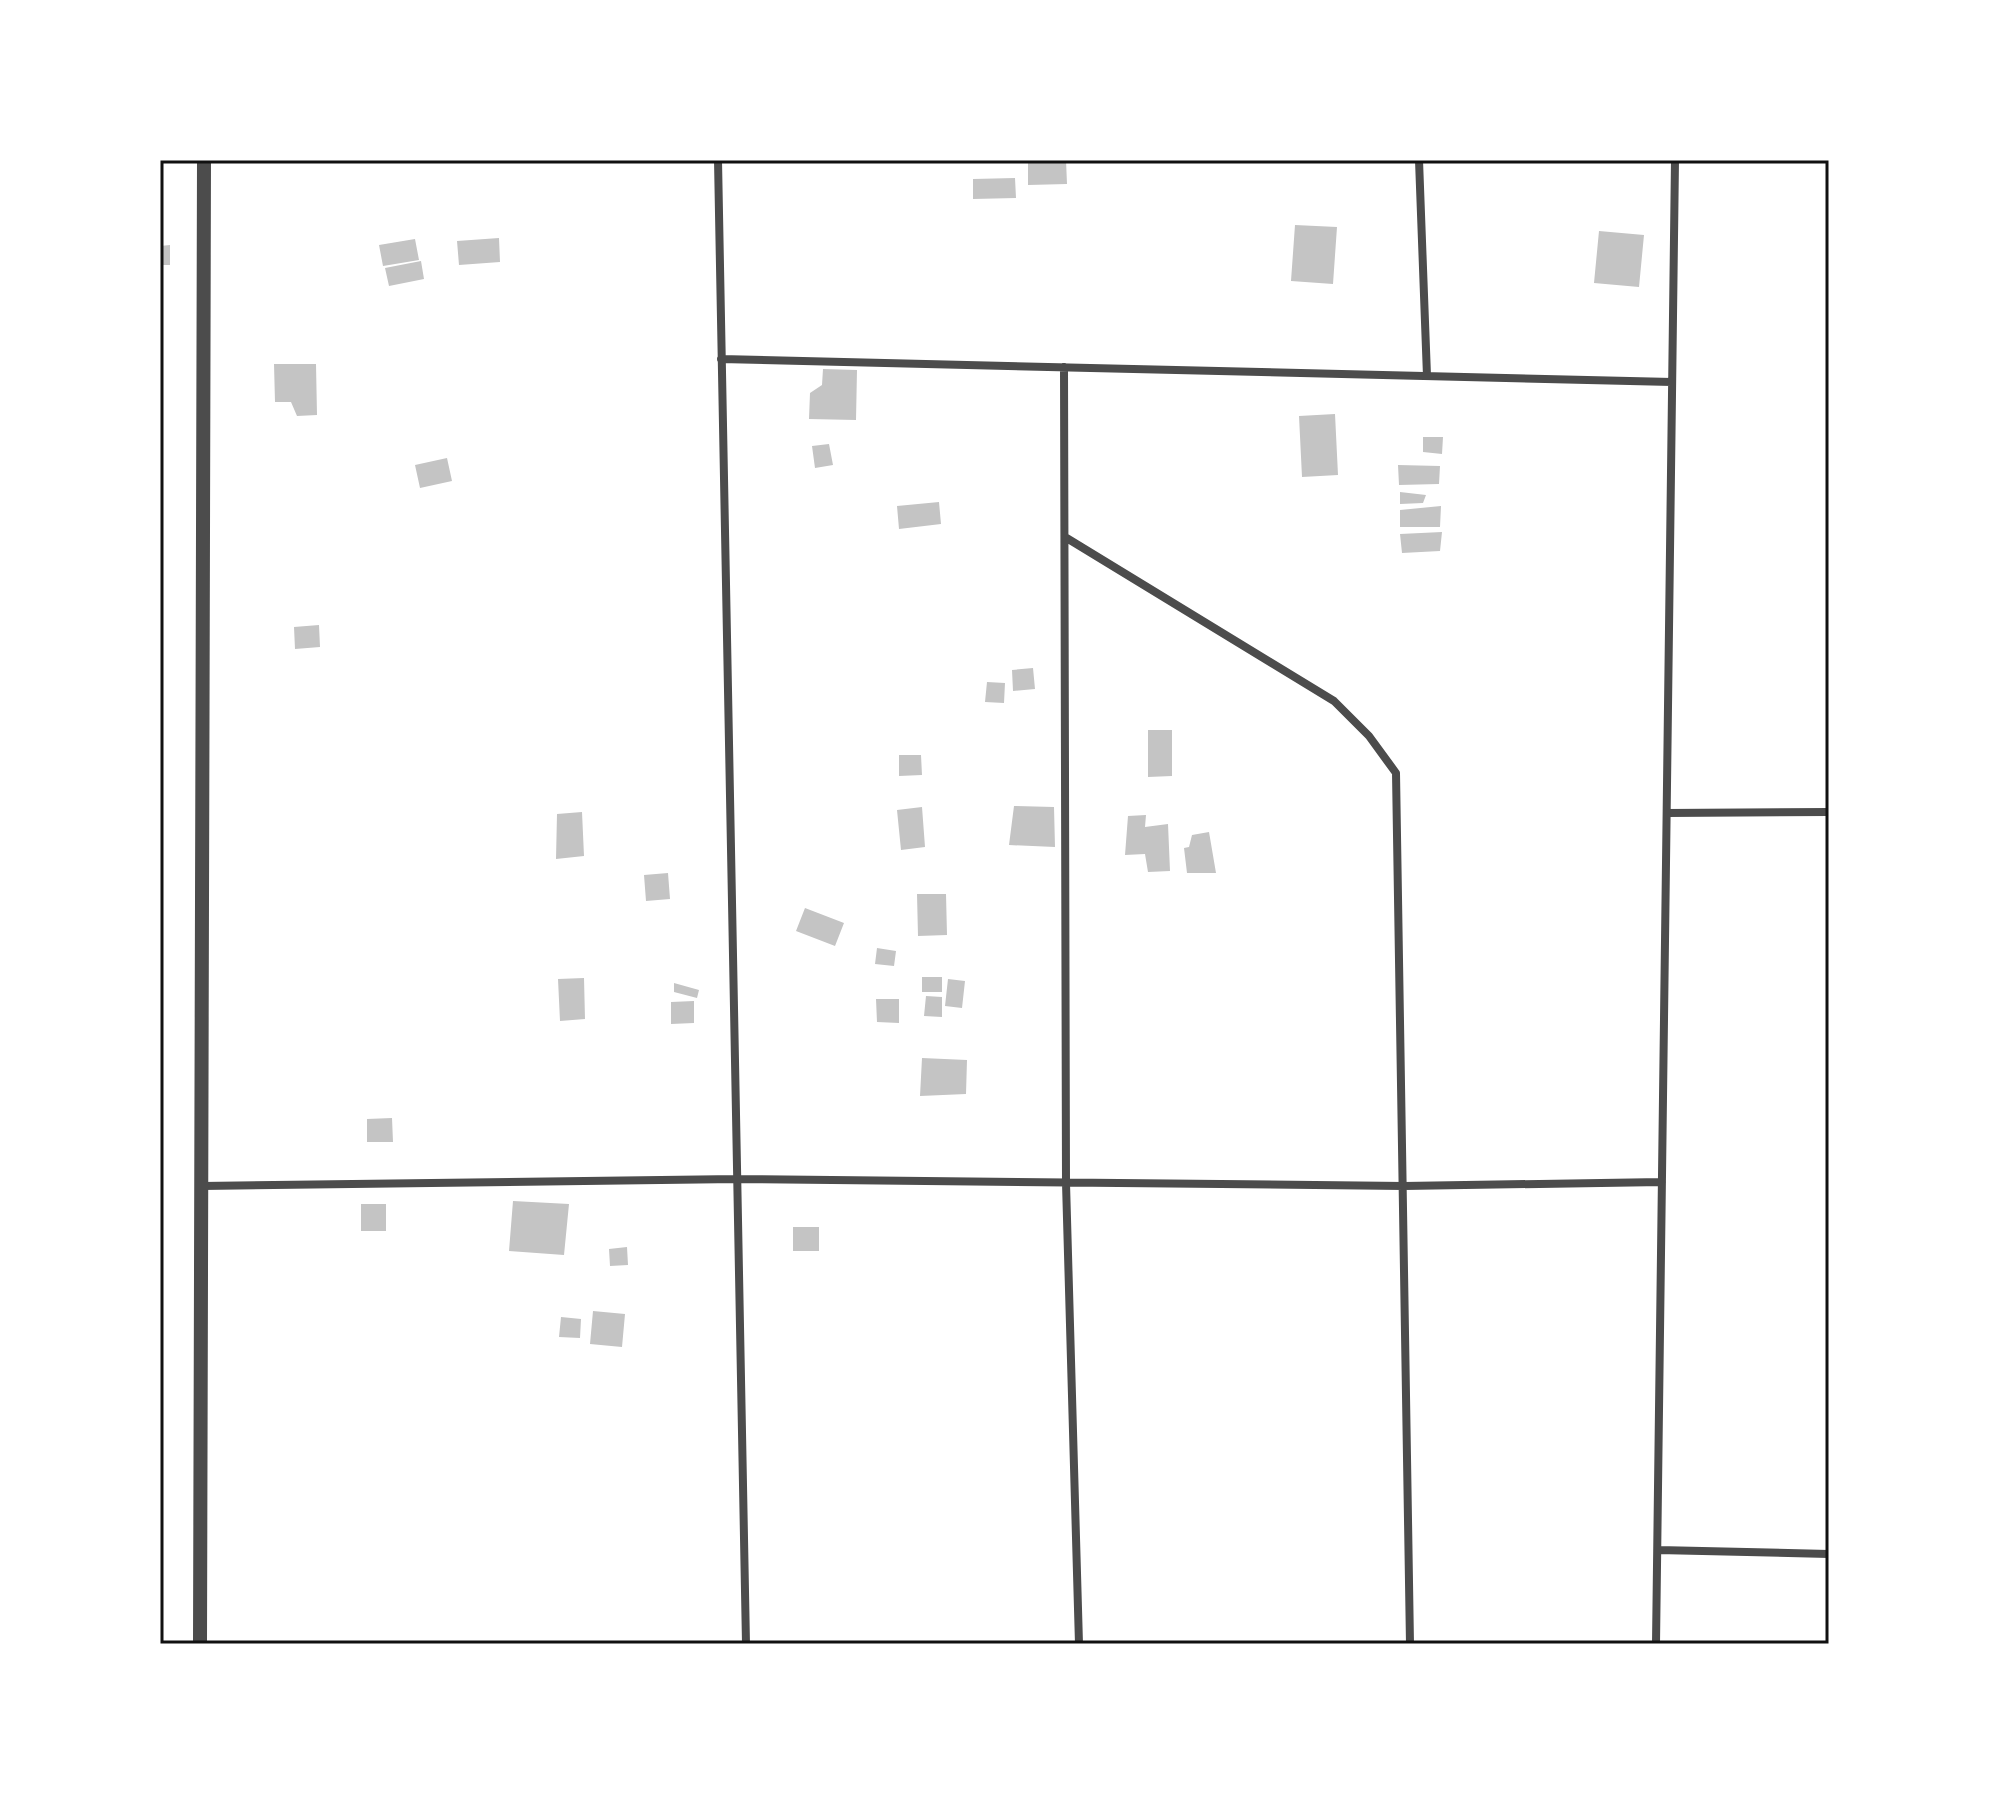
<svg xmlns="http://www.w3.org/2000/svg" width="1989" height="1804" font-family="Mulish,sans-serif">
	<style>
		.building { fill: #c4c4c4 }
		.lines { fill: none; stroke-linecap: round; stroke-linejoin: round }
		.minor { stroke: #4c4c4c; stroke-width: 8 }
		.tertiary { stroke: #4c4c4c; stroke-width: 14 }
		.neatline { fill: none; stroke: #111; stroke-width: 3 }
	</style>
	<rect width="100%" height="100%" fill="#fff"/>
	<!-- building -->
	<path class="building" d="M1028 160H1066L1067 184 1028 185Z
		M1015 178 1016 198 973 199V179Z
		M1295 225 1337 227 1333 284 1291 281Z
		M1599 231 1644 235 1639 287 1594 283Z
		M499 238 500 262 459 265 457 241Z
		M415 239 419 260 383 266 379 245Z
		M170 245V265H160V246Z
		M421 261 424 279 389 286 385 268Z
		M274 364H316L317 415 297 416 291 402H275Z
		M823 369 857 370 856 420 809 419 810 393 822 385Z
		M1335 414 1338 475 1302 477 1299 416Z
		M1423 437H1443L1442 454 1423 452Z
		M829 444 833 465 815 468 812 446Z
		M447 458 452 481 420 488 415 465Z
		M1398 465 1440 466 1439 484 1399 485Z
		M1400 492 1426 495 1423 503 1400 504Z
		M939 502 941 524 899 529 897 506Z
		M1441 506 1440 527H1400V510Z
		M1442 532 1440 551 1402 553 1400 534Z
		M319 625 320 647 295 649 294 627Z
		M1033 668 1035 689 1013 691 1012 670Z
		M987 682 1005 683 1004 703 985 702Z
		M1148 730H1172V776L1148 777Z
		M899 755H921L922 775 899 776Z
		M1014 806 1054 807 1055 847 1009 845Z
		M922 807 925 847 901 850 897 810Z
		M582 812 584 856 556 859 557 814Z
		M1146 815 1145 827 1168 824 1170 871 1148 872 1145 854 1125 855 1128 816Z
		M1209 832 1216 873H1187L1184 848 1189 847 1192 835Z
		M668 873 670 899 646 901 644 875Z
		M917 894H946L947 935 918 936Z
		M805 908 844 923 835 946 796 931Z
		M877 948 896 951 894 966 875 964Z
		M922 977H942V992H922Z
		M584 978 585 1019 560 1021 558 979Z
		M948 979 965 981 962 1008 945 1006Z
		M674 983 699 990 697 998 674 992Z
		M926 996 942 997V1017L924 1016Z
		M876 999H899V1023L877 1022Z
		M694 1001V1023L671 1024V1002Z
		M922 1058 967 1060 966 1094 920 1096Z
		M392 1118 393 1142H367V1119Z
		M513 1201 569 1204 564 1255 509 1251Z
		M361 1204H386V1231H361Z
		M793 1227H819V1251H793Z
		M627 1247 628 1265 610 1266 609 1249Z
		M593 1311 625 1314 622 1347 590 1344Z
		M561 1317 581 1319 580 1338 559 1337Z"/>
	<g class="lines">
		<!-- minor -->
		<path class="minor" d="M718 160 746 1644
			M1419 160 1427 376
			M721 359 1672 382
			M1064 367 1066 1183 1079 1644
			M1065 537 1334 701 1369 736 1396 773 1410 1644
			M1667 813 1829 812
			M202 1186 737 1179 1404 1186 1662 1182
			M1658 1550 1829 1554
			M1656 1644 1675 160"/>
		<!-- tertiary -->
		<path class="tertiary" d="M200 1644 204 160"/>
	</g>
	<!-- border -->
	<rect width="1989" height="1804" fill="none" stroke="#ffffff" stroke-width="324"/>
	<rect x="162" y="162" width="1665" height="1480" class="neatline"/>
</svg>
